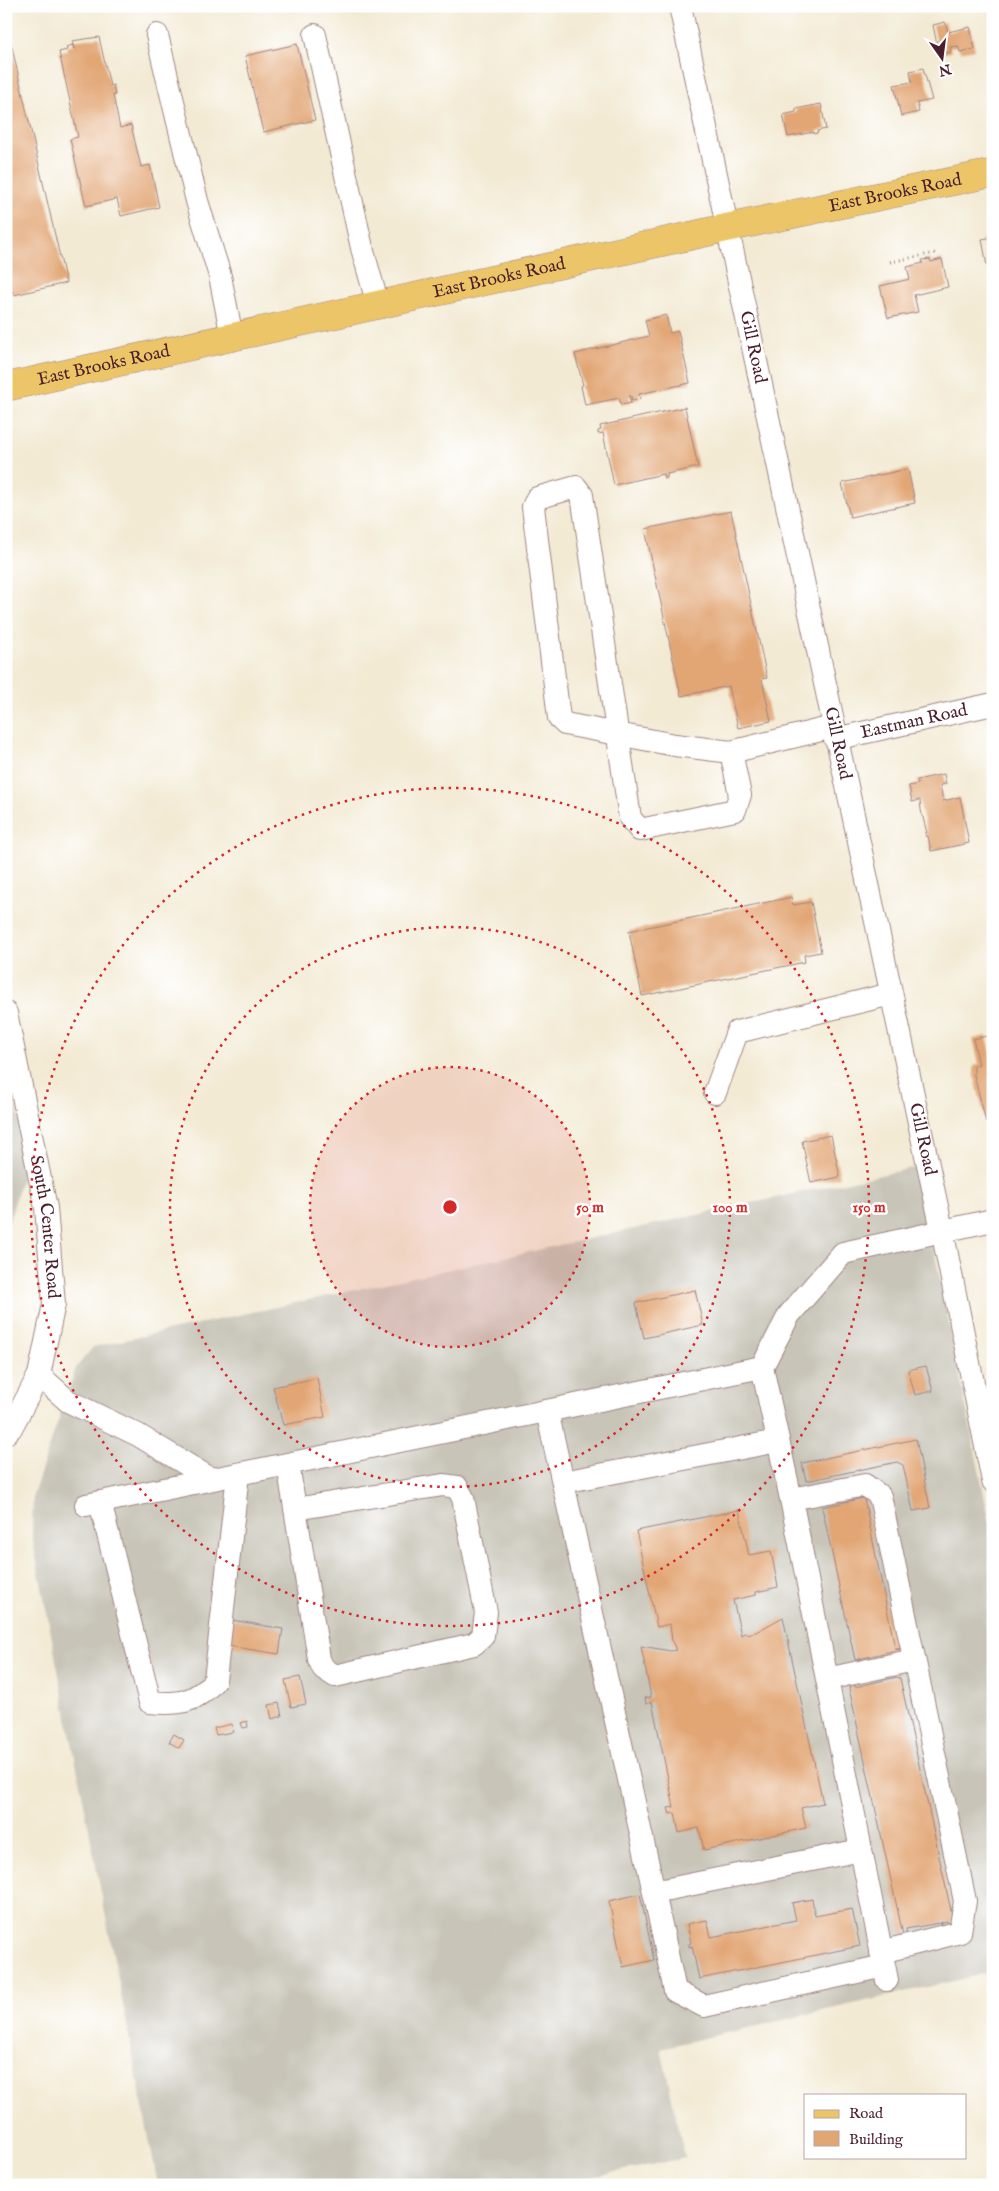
<svg xmlns="http://www.w3.org/2000/svg" width="999" height="2191" font-family="'IM FELL English',serif">
	<style>
		.industrial { fill: #c8c4b8 }
		.building { fill: #e2a675 }
		.lines { fill: none; stroke-linecap: round; stroke-linejoin: round }
		.minor-casing { stroke: #9e8480; stroke-width: 24 }
		.major-casing { stroke: #9e8480; stroke-width: 29 }
		.path { stroke: #9e8480; stroke-width: 3; stroke-dasharray: 1 4; stroke-linecap: butt }
		.minor { stroke: #fff; stroke-width: 22 }
		.major { stroke: #edc569; stroke-width: 28 }
		.ring { fill: none; stroke: #d62828; stroke-width: 2.5; stroke-dasharray: 2.5 5 }
		.labels { text-anchor: middle; dominant-baseline: central; stroke-width: 5; stroke-linejoin: round; paint-order: stroke }
		.street-label { font-size: 18px; fill: #4a1f2b; stroke: #fff }
		.centre { fill: #d62828; stroke: #fff; stroke-width: 2.5 }
		.ring-label { font-size: 15px; text-anchor: middle; font-weight: bold; fill: #d62828; stroke: #fff; stroke-width: 5; stroke-linejoin: round; paint-order: stroke }
	</style>
	<rect width="100%" height="100%" fill="#fff"/>
	<filter id="ink" filterUnits="userSpaceOnUse"><feTurbulence type="fractalNoise" baseFrequency=".02" numOctaves="2"/><feDisplacementMap in="SourceGraphic" scale="10" xChannelSelector="R" yChannelSelector="G"/><feConvolveMatrix kernelMatrix="1 2 1 2 8 2 1 2 1" color-interpolation-filters="sRGB"/></filter>
	<filter id="wash" filterUnits="userSpaceOnUse"><feTurbulence type="fractalNoise" baseFrequency=".0096" numOctaves="4" result="noise"/><feDisplacementMap in="SourceGraphic" scale="20" xChannelSelector="R" yChannelSelector="G"/><feGaussianBlur stdDeviation="1.12" result="paint"/><feColorMatrix in="noise" values="0 0 0 0 0 0 0 0 0 0 0 0 0 0 0 0 0 1.4 0 .05"/><feComposite in="paint" operator="in"/></filter>
	<g filter="url(#wash)">
		<rect width="100%" height="100%" fill="#f3ead4"/>
		<!-- industrial -->
		<path class="industrial" d="M6 1066 28 1155 6 1233Z
			M917 1167 993 1538V1972L661 2048 685 2158 552 2185H158L32 1536 33 1495 76 1368 93 1347Z"/>
		<g id="blocks">
			<!-- building -->
			<path class="building" d="M945 22 948 32 970 27 975 49 960 52 958 46 950 47 951 52 939 54 933 25Z
				M7 26 66 283 14 295 13 292 6 294Z
				M99 37 110 86 113 85 115 95H113L120 128 131 125 141 167 150 165 159 207 121 216 117 199 86 206 70 139 78 137 59 52 67 50 66 47 73 45 74 49 72 41Z
				M297 44 315 120 263 132 245 56Z
				M923 68 932 100 917 103 919 112 901 116 894 85 912 82 910 71Z
				M821 104 826 129 817 131 818 133 814 134 813 132 788 137 783 115 796 112V109Z
				M993 237V265L987 266 982 239Z
				M930 259 931 262 942 259 948 287 914 295 918 312 888 318 880 286 910 279 907 267 923 263 922 260Z
				M666 315 670 333 678 331 690 383 639 394 640 399 632 401 631 396H629L631 403 621 405 619 398 585 405 581 386 583 385 575 354 649 336 645 320Z
				M685 407 698 467 667 474V478L664 479 663 474 614 485 603 433 598 434V431L601 430 600 426Z
				M908 469 915 503 850 517 842 483Z
				M731 511 767 678 762 679 771 721 738 728 729 686 681 696 645 529Z
				M944 774 946 784 940 785 943 801 960 797 969 843 931 851 928 836 926 837 925 833H927L921 810 920 800 912 802 909 786 918 784 917 780Z
				M792 897 793 905 811 902 821 952 804 955 805 962 642 996 629 931Z
				M987 1036 993 1062V1121L986 1122 974 1075V1066L979 1064 973 1039Z
				M831 1135 840 1177 811 1183 802 1141Z
				M695 1290 703 1325 644 1338 636 1303Z
				M926 1366 933 1391 915 1395 908 1370Z
				M317 1378 325 1417 283 1425 273 1387Z
				M916 1439 930 1508 913 1511 903 1465 897 1462 806 1481 802 1463Z
				M864 1498 895 1648 900 1649 855 1660 822 1507Z
				M739 1510 749 1555 771 1551 778 1587 756 1592V1595L733 1600 741 1635 746 1632V1634L756 1632 783 1617 823 1803 801 1808 806 1828 704 1850 699 1828 679 1833 675 1813 670 1814 668 1808 674 1807 652 1702 646 1704 645 1698 651 1697 641 1646 671 1651 676 1650 672 1641 670 1624 657 1627 636 1531Z
				M232 1620 283 1629 279 1654 228 1646Z
				M300 1677 306 1704 291 1707 285 1680Z
				M897 1677 900 1678 953 1920 948 1924 947 1921 940 1923 941 1925 939 1923 906 1929 907 1935H903L849 1688 854 1684 855 1687Z
				M279 1703 282 1716 272 1719 269 1705Z
				M247 1721 248 1727 243 1728 241 1723Z
				M232 1724 233 1732 216 1735 214 1728Z
				M174 1734 184 1740 179 1748 169 1742Z
				M640 1894 654 1960 623 1967 609 1901Z
				M812 1899 815 1916 852 1909 860 1946 699 1979 692 1946 689 1947V1944L691 1943 687 1924 707 1920 711 1937 796 1920 792 1903Z"/>
		</g>
	</g>
	<g filter="url(#ink)">
		<use href="#blocks" fill-opacity="0" stroke="#9e8480" stroke-width="1"/>
		<g class="lines">
			<defs>
				<g id="minor">
					<path id="s1" d="M680 6 942 1230 993 1481"/>
					<path d="M157 35 197 201 220 276 232 337"/>
					<path d="M315 35 362 248 378 305"/>
					<path id="s2" d="M835 739 993 704"/>
					<path d="M731 752 675 745 565 724 559 718 533 507 537 498 576 487 582 495 630 818 640 830 735 810 740 795 731 752 833 727"/>
					<path id="s3" d="M6 1013 46 1208 54 1304 39 1375 11 1428 6 1433"/>
					<path d="M715 1093 737 1032 891 994"/>
					<path d="M762 1367 791 1499 887 1980"/>
					<path d="M762 1367 789 1315 843 1253 993 1220"/>
					<path d="M39 1375 68 1401 138 1435 211 1479"/>
					<path d="M547 1411 654 1892 861 1850"/>
					<path d="M288 1464 319 1659 323 1668 335 1676 474 1644 483 1636 486 1612 463 1498 457 1487 443 1485 295 1509"/>
					<path d="M563 1482 778 1441"/>
					<path d="M791 1499 865 1485 880 1496 965 1901 960 1932 881 1952"/>
					<path d="M100 1502 150 1702C178 1705 196 1703 215 1680L238 1474"/>
					<path d="M86 1505 762 1367"/>
					<path d="M827 1679 914 1660"/>
					<path d="M654 1892 675 1991 704 2006 884 1966"/>
				</g>
				<g id="major">
					<path id="s4" d="M6 387 726 228 993 173"/>
				</g>
			</defs>
			<!-- minor casing -->
			<use href="#minor" class="minor-casing"/>
			<!-- major casing -->
			<use href="#major" class="major-casing"/>
			<!-- path -->
			<path class="path" d="M890 262 935 253"/>
			<!-- minor -->
			<use href="#minor" class="minor"/>
			<!-- major -->
			<use href="#major" class="major"/>
		</g>
	</g>
	<!-- distance rings -->
	<circle cx="450" cy="1207" r="140" fill="#d62828" fill-opacity=".12"/>
	<g class="ring">
		<circle cx="450" cy="1207" r="140"/>
		<circle cx="450" cy="1207" r="280"/>
		<circle cx="450" cy="1207" r="419"/>
	</g>
	<g class="labels">
		<!-- street labels -->
		<g class="street-label">
			<text stroke="none"><textPath href="#s4" startOffset="910">East Brooks Road</textPath></text>
			<text stroke="none"><textPath href="#s4" startOffset="505">East Brooks Road</textPath></text>
			<text stroke="none"><textPath href="#s1" startOffset="349">Gill Road</textPath></text>
			<text stroke="none"><textPath href="#s4" startOffset="100">East Brooks Road</textPath></text>
			<text stroke="none"><textPath href="#s2" startOffset="81">Eastman Road</textPath></text>
			<text stroke="none"><textPath href="#s1" startOffset="754">Gill Road</textPath></text>
			<text stroke="none"><textPath href="#s1" startOffset="1159">Gill Road</textPath></text>
			<text stroke="none"><textPath href="#s3" startOffset="218">South Center Road</textPath></text>
		</g>
	</g>
	<circle cx="450" cy="1207" r="8" class="centre"/>
	<g class="ring-label">
		<text x="590" y="1212">50 m</text>
		<text x="730" y="1212">100 m</text>
		<text x="869" y="1212">150 m</text>
	</g>
	<!-- margin -->
	<rect width="999" height="2191" fill="none" stroke="#fff" stroke-width="25"/>
	<!-- legend -->
	<rect x="804" y="2094" width="162" height="65" fill="#ffffff" stroke="#b7a5aa"/>
	<rect x="814" y="2110" width="25" height="8" fill="#edc569" stroke="#b7a5aa"/>
	<text x="849" y="2118" font-size="15" fill="#4a1f2b">Road</text>
	<rect x="814" y="2131" width="25" height="15" fill="#e2a675" stroke="#b7a5aa"/>
	<text x="849" y="2144" font-size="15" fill="#4a1f2b">Building</text>
	<!-- north arrow -->
	<g transform="translate(942 58) rotate(166)" stroke="#ffffff" stroke-width="4" paint-order="stroke">
	<path d="M0-4L9 19L0 12L-9 19Z" fill="#4a1f2b"/>
	<text y="-8" font-size="14" font-weight="bold" text-anchor="middle" fill="#4a1f2b">N</text>
	</g>
</svg>
